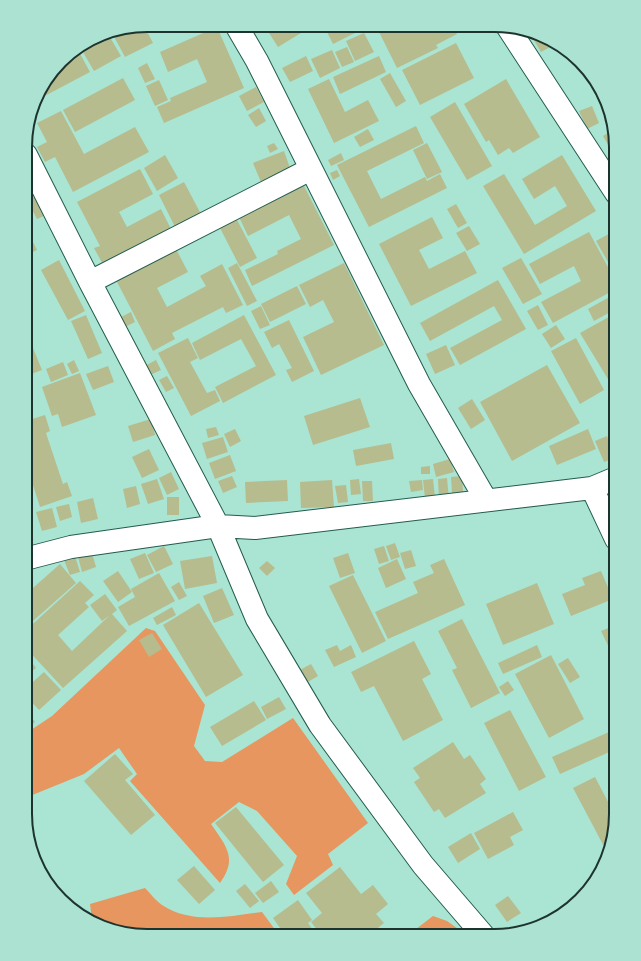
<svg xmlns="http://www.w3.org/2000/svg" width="641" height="961" font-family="Mulish,sans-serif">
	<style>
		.green { fill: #e6965e }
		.building { fill: #b6bc8e }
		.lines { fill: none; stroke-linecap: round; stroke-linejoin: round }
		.minor-casing { stroke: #235c4e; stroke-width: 24 }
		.minor { stroke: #fff; stroke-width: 22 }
		.rim { fill: none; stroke: #1d342e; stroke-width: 2 }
	</style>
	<rect width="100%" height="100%" fill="#aae4d2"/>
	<!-- green -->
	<path class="green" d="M146 628 155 631 205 705 194 746 205 761 222 762 293 718 368 823 328 854 333 865 294 895 286 884 297 856 257 811 239 802 211 824C226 846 238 858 220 883L130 781 137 774 119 748 84 774 25 798V734L52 716Z
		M145 888C150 893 156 901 162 905 192 925 230 916 262 912L279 935H132L92 919 90 904Z
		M433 916 447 921 468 936H407Z"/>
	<!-- building -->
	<path class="building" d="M264 25H314L278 47Z
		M142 26H144L153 43 125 57 111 31Z
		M324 26H366L367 27 333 44Z
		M381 26H453L457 34 436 45 438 48 397 68 377 28Z
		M217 27 244 88 164 123 157 107 171 101 170 98 207 82 197 59 168 72 160 52Z
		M107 32 121 56 94 71 80 47Z
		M364 33 374 52 355 61 346 41Z
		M531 35 536 37 554 45 541 52Z
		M456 43 474 78 420 105 402 70Z
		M347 47 354 62 342 67 335 52Z
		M78 50 90 72 37 100 41 86 66 56Z
		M332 50 340 68 320 78 311 59Z
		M306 56 313 71 290 82 282 68Z
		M379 56 386 72 340 94 333 77Z
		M147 63 155 79 145 83 138 68Z
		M390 73 406 101 396 107 380 79Z
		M123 78 135 100 75 132 63 110Z
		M329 79 345 112 368 100 379 121 334 143 308 89Z
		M506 79 540 137 513 153 509 148 498 155 489 140 486 142 464 104Z
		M159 80 168 100 155 106 146 86Z
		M256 87 264 102 247 111 239 96Z
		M455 102 492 166 467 180 430 117Z
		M592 106 599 123 587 129 579 111Z
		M259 108 266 121 256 127 248 115Z
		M61 111 84 154 135 127 149 152 73 192 55 157 45 162 37 147 47 142 37 123Z
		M610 117 612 125 609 127 604 120Z
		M416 126 424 143 367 171 381 199 425 177 427 181 440 174 447 188 369 227 337 165Z
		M368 129 374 140 360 147 354 137Z
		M613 130 616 147V158L603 136Z
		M274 143 278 149 270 153 267 146Z
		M427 143 442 172 427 179 413 150Z
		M284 151 291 171 261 182 253 163Z
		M341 153 344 160 331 166 328 160Z
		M165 155 178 178 157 191 144 168Z
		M562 155 596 211 524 254 483 186 504 174 535 225 567 206 555 186 534 199 522 179Z
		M140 169 153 194 119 212 127 227 161 209 172 231 106 270 94 248 100 246 77 202Z
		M337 170 340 176 333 180 330 173Z
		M26 177 36 191 26 196Z
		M184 182 202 216 176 229 159 195Z
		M304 186 334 245 252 286 245 270 278 254 277 251 301 239 289 215 248 236 239 217Z
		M36 196 46 215 37 219 27 200Z
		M456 204 467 223 458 228 447 209Z
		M432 217 443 238 419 250 429 269 465 251 477 273 411 306 379 244Z
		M236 218 257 258 240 267 219 226Z
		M469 226 480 244 467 251 456 233Z
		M26 228 37 250 26 255Z
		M614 231 616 234V276L596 241Z
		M589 232 616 282V289L553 323 541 302 581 281 574 266 540 284 529 264Z
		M176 249 188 272 157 288 167 307 206 286 200 276 222 264 243 305 226 313 223 307 172 333 175 339 153 351 116 280Z
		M521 258 542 294 523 304 502 268Z
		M59 260 85 311 68 320 41 270Z
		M237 263 257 301 247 306 228 268Z
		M344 263 384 345 321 375 303 337 334 322 323 300 310 307 299 285Z
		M498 280 526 329 460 365 450 348 502 320 494 306 430 341 420 323Z
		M297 286 306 304 270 322 261 304Z
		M613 295 616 300V309L594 321 588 309Z
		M538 305 548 325 538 330 527 311Z
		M261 306 270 325 260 329 251 311Z
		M131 312 135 322 125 327 121 317Z
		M616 313V388L614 389 580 333Z
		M86 315 102 353 88 359 71 321Z
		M244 315 276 375 223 403 215 387 256 366 241 339 200 360 192 343Z
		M289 320 314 371 292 382 286 370 292 368 279 344 272 348 264 332Z
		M556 325 565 339 551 348 542 334Z
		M26 331 42 370 26 376Z
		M188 338 198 358 190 362 207 393 215 390 220 401 191 416 158 353Z
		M576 338 604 390 580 404 551 351Z
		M446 345 455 365 435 374 426 354Z
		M74 360 79 371 72 374 67 364Z
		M156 360 161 370 148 376 143 367Z
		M63 362 68 375 51 382 46 369Z
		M547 365 580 423 512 461 480 402Z
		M108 366 114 382 93 390 86 374Z
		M80 373 96 415 62 427 58 414 52 416 42 387Z
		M167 376 174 388 166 392 159 380Z
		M360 398 370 427 313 445 304 416Z
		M472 399 485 420 471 429 458 408Z
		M45 415 50 431 46 433 63 484 67 482 72 496 40 507 26 463V421Z
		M151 419 155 435 133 442 128 426Z
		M216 427 219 435 208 438 206 429Z
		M235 429 241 441 230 447 224 434Z
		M588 429 596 449 557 465 549 446Z
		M616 432V451L608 435Z
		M607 436 615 458 604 462 595 441Z
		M223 437 228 452 207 459 202 443Z
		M391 443 394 459 356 466 353 450Z
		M149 449 159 470 142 478 132 457Z
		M230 455 236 471 215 479 209 463Z
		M450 459 454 472 436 477 433 464Z
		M430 466V474H421V467Z
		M171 472 179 489 167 495 159 478Z
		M232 476 237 487 223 493 218 481Z
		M462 476 463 492 452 494 451 477Z
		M447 478 449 499 439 500 438 479Z
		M157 479 164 499 148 504 141 484Z
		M359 479 361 494 351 495 350 480Z
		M433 479 435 497 425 498 423 480Z
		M287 480 288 501 246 503 245 482Z
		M332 480 334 507 301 508 300 482Z
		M422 480 423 490 411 492 409 481Z
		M362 481H372L373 501H363Z
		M346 485 348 502 338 503 335 486Z
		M136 486 140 504 127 508 123 489Z
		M167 497H179V515H167Z
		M93 498 98 519 81 523 77 502Z
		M69 504 72 517 60 521 56 507Z
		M52 508 57 527 42 531 36 512Z
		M395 543 400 557 391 560 386 546Z
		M164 546 173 564 156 572 147 555Z
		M384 546 389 561 379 564 374 549Z
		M411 550 416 566 405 569 400 553Z
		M92 553 96 567 82 572 78 557Z
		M145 553 154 573 139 579 130 559Z
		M348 553 355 573 340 578 333 558Z
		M75 556 80 572 70 575 64 560Z
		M212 556 217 583 185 589 180 561Z
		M397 559 406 579 386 588 378 568Z
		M444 559 465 605 388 639 375 612 418 593 413 582 434 573 430 565Z
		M267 561 275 568 267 576 259 568Z
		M60 564 76 583 25 628V595Z
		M118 571 132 592 118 602 103 581Z
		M601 571 613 599 571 616 562 594 585 585 582 578Z
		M159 573 175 601 129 626 118 607 135 597 131 589Z
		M353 575 386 641 362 653 329 586Z
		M80 581 94 595 85 603 89 607 58 635 72 651 110 615 102 621 90 605 105 594 117 610 112 614 127 631 63 688 25 647V631Z
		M179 582 187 596 179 600 171 587Z
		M537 583 554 624 503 645 486 604Z
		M222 588 234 615 214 623 203 596Z
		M199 603 243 675 206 697 163 625Z
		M172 607 176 615 157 625 153 618Z
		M462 619 500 693 471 708 452 670 457 668 438 631Z
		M616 625V662L601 631Z
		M152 633 162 649 149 657 139 640Z
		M414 641 431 674 422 679 443 720 403 741 374 686 361 692 351 672Z
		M337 645 340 651 351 645 356 657 334 667 325 650Z
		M537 645 542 657 503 674 498 663Z
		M25 654 36 668 25 676Z
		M551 655 584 719 549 738 515 674Z
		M568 658 580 677 570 683 558 664Z
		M311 664 318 676 306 683 298 671Z
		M44 672 61 690 39 710 25 695V689Z
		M508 681 514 690 505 696 499 687Z
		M279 697 286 709 267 719 261 707Z
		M254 701 266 720 222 746 210 727Z
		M25 702 29 708 26 710 35 722 25 730Z
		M510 710 546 777 519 791 484 723Z
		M616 729V749L560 774 552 757Z
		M453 742 464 759 470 755 486 779 480 784 486 793 445 818 439 809 434 812 414 782 420 778 413 768Z
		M115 754 133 774 125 780 155 815 131 835 84 781Z
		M595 777 616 817 608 854 573 788Z
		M236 807 284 865 263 882 215 823Z
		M513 812 523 830 510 837 514 845 488 859 474 833Z
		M471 833 480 849 458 863 448 847Z
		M194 866 215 890 199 904 177 880Z
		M340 867 361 894 373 885 388 904 376 914 384 923 368 936H340L338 933 335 936H322L311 922 322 913 306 893Z
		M271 881 279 892 263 903 255 893Z
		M245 884 259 901 250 908 236 891Z
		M508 896 521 913 507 922 495 905Z
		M298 900 312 920 308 923 317 936 283 935 278 929 280 928 273 918Z"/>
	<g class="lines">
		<defs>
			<path id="minor" d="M236 25 257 61 419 384 486 500
				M507 26 616 193
				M26 155 90 282 218 526 257 619 320 725 423 865 484 936
				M90 282 311 169
				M592 488 616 539
				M25 559 71 547 218 526 255 528 592 488 616 478"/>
		</defs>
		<!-- minor casing -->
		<use href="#minor" class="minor-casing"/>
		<!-- minor -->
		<use href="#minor" class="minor"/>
	</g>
	<!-- crop -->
	<path d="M0 0H641V961H0ZM147 32H494A115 115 0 0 1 609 147V814A115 115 0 0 1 494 929H147A115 115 0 0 1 32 814V147A115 115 0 0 1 147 32Z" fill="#abe2d1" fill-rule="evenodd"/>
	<path class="rim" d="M147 32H494A115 115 0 0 1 609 147V814A115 115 0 0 1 494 929H147A115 115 0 0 1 32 814V147A115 115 0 0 1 147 32Z"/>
</svg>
